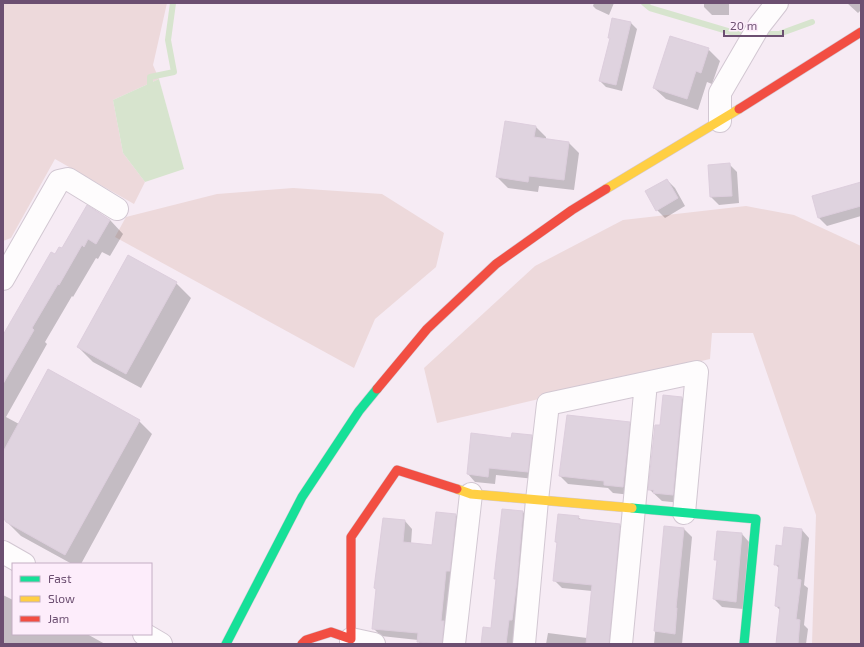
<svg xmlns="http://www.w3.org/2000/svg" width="864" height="647" font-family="'Exo 2',sans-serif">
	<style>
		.green { fill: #edd9db }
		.water { fill: #d7e4ce }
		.shadow { fill: #0003 }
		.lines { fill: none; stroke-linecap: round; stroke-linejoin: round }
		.stream { stroke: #d7e4ce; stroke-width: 6 }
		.building { fill: #dfd3df; stroke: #ddcedd }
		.street-casing { stroke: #d2c7d2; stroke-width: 24 }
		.fast-casing { stroke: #d4c9d3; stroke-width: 10 }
		.slow-casing { stroke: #d4c9d3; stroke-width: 10 }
		.jam-casing { stroke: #d4c9d3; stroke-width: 10 }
		.street { stroke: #fefcfd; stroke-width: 22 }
		.fast { stroke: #16e098; stroke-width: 9 }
		.slow { stroke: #ffcf43; stroke-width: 9 }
		.jam { stroke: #f24e42; stroke-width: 9 }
	</style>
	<rect width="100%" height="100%" fill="#f6ebf4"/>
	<!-- green -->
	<path class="green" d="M3 3H167L153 65 159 79 113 100 123 153 145 182 134 204 55 159 11 238 3 241Z
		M293 188 382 194 444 233 436 267 375 319 354 368 115 237 126 217 217 194Z
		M746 206 794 215 861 246V644H812L816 515 753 333H712L710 359 437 423 424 368 535 266 623 220Z"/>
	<!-- water -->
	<path class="water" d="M159 79 184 169 145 182 123 153 113 100Z"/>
	<!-- shadow -->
	<path class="shadow" d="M594 3H614L609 15 596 9 593 6Z
		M704 3H729V15H712L704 7Z
		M847 3H861V10L858 13Z
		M613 19 631 23 637 29 622 91 606 87 600 81 611 39 609 37Z
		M708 49 720 61 712 84 707 82 698 110 666 99 654 88Z
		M536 127 546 137V140L569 143 579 153 574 190 539 186 538 192 508 188 497 177Z
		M729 164 737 172 739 203 719 205 711 197 709 166Z
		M667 180 675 188 685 206 665 218 657 210Z
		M861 186V216L827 226 819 218Z
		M87 206 110 220 123 234 110 256 102 252 98 259 96 258 73 297 72 296 45 342 47 344 6 417 19 424 139 421 152 434 81 564H72L21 536 7 522 3 514V454L5 450 3 448V343L56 255 62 250Z
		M176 283 191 298 141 388 93 362 78 347Z
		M682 398 690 406 681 503 662 501 649 489 661 426Z
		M629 423 637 431 631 495 613 493 608 488 568 484 560 476Z
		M531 436 539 444 535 479 496 475 495 484 475 482 468 474Z
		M503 510 523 512 531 520 515 644H482L492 629 497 580 495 578Z
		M456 515 464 523 450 644H420L418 640 381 636 373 628 405 521 412 529 411 544 433 546Z
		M578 517 582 520 620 525 627 533 617 644H546L548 633 587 638 592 591 562 588 554 580 558 544 556 542Z
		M665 527 684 529 692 537 682 644H654Z
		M802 530 809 538 804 585 808 588 804 625 808 629 806 644H777L781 611 776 606 780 569 775 564 783 547Z
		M742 534 749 542 743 609 722 607 714 599 718 562 716 559Z
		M3 595 13 600V634H87L105 644H3Z"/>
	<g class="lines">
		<!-- stream -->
		<path class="stream" d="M644 3 650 8 741 35H749
			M760 34H779L812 22
			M150 90V77L174 72 168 40 173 3"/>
	</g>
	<!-- building -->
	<path class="building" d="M612 18 631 22 616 85 599 81 610 38H608Z
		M670 36 709 48 701 73 696 71 687 99 653 88Z
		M505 121 536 126 534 137 569 142 564 180 529 176 528 182 496 177Z
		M730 163 732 196 710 197 708 165Z
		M667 179 678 198 656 211 645 191Z
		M861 182V206L818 218 812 196Z
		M87 205 110 220 96 244 88 239 84 247 82 245 59 285 58 284 32 328 34 330 3 384V335L51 252 55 254 59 247 62 248Z
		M128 255 177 282 126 374 77 347Z
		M48 369 140 420 65 555 6 522 3 517V452Z
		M663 395 682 397 673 495 653 493 654 490H648L655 425H660Z
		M567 415 630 422 623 487 604 485V481L559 476Z
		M471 433 511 438 512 433 532 435 528 472 489 468 488 477 467 474Z
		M502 509 523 511 517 581 512 620H509L506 644H481L483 627 491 628 496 579H494Z
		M436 512 456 514 450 571H446L441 621H444L442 644 417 642 418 633 372 629 376 589 374 588 383 518 405 520 403 542 432 545Z
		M558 514 579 516 578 519 620 524 609 644H586L592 585 553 581 557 542H555Z
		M664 526 684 528 676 608H677L675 634 654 631Z
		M784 527 802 529 797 579 801 580 796 619 800 620 798 644H776L780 607 775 606 779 565H774L776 545 782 546Z
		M717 531 742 533 736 602 713 599 717 560H714Z"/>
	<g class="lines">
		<defs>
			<path id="street" d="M720 121V93L759 26 777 3
				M3 279 59 181 68 179 117 209
				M3 552 24 564
				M144 634 161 644
				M351 644V639L374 644
				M454 644 471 494
				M524 644 537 500 548 404 697 372 684 513
				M621 644 646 383"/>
			<path id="fast" d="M632 508 756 519 744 644
				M226 644 302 497 359 411 377 389"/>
			<path id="slow" d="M606 189 739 109
				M457 489 471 494 632 508"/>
			<path id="jam" d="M739 109 861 32
				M377 389 427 329 496 264 572 210 606 189
				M302 644 306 640 331 632 351 639V537L397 470 457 489"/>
		</defs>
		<!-- street casing -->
		<use href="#street" class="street-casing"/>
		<!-- fast casing -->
		<use href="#fast" class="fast-casing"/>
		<!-- slow casing -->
		<use href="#slow" class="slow-casing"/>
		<!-- jam casing -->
		<use href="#jam" class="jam-casing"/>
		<!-- street -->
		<use href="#street" class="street"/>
		<!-- fast -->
		<use href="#fast" class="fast"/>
		<!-- slow -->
		<use href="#slow" class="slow"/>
		<!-- jam -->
		<use href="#jam" class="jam"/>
	</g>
	<!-- border -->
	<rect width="864" height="647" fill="none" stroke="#6c4f71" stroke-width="8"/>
	<!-- legend -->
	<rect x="12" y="563" width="140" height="72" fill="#fdedfb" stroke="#c3aec4"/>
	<rect x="20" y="576" width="20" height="6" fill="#16e098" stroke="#c3aec4"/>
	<text x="48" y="583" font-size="12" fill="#6c4f71">Fast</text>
	<rect x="20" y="596" width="20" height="6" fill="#ffcf43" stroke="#c3aec4"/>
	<text x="48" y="603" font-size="12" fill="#6c4f71">Slow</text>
	<rect x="20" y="616" width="20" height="6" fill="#f24e42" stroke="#c3aec4"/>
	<text x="48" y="623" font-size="12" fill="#6c4f71">Jam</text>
	<!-- scale -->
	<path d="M724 30v6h59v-6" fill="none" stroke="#6c4f71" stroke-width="2"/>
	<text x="730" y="30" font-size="12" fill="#6c4f71" stroke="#fdedfb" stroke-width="3" paint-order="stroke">20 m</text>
</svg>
